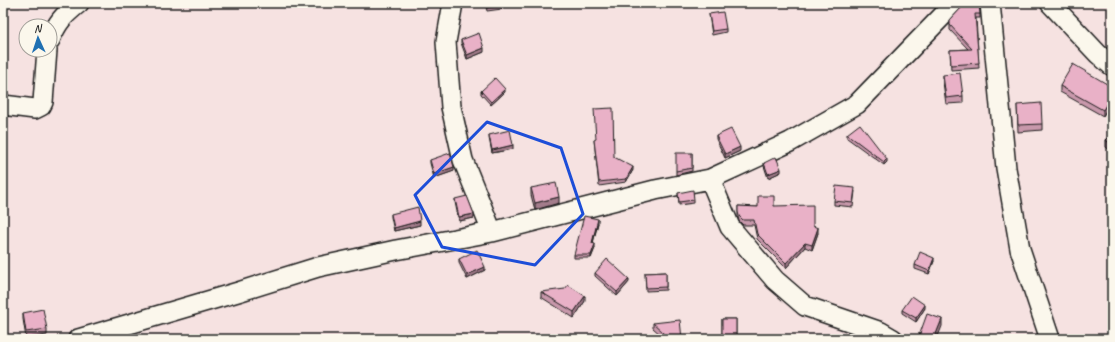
<svg xmlns="http://www.w3.org/2000/svg" width="1115" height="342" font-family="Caveat,sans-serif">
	<style>
		.lines { fill: none; stroke-linecap: round; stroke-linejoin: round }
		.street-casing { stroke: #1c1c1c; stroke-width: 22 }
		.street { stroke: #fbf7ec; stroke-width: 19 }
		.wall { fill: #c898ab; stroke: #1c1c1c }
		.shaded-wall { fill: #a37c8b; stroke: #1c1c1c }
		.building { fill: #e9b1c7; stroke: #1c1c1c }
		.marked { fill: none; stroke: #1d4ed8; stroke-width: 3; stroke-linejoin: round }
	</style>
	<rect width="100%" height="100%" fill="#f6e2e1"/>
	<filter id="ink" filterUnits="userSpaceOnUse"><feTurbulence type="fractalNoise" baseFrequency=".025" numOctaves="2"/><feDisplacementMap in="SourceGraphic" scale="8" xChannelSelector="R" yChannelSelector="G"/><feConvolveMatrix kernelMatrix="1 2 1 2 8 2 1 2 1" color-interpolation-filters="sRGB"/></filter>
	<g filter="url(#ink)">
		<g class="lines">
			<defs>
				<path id="street" d="M453 3 446 42 451 107 463 160 492 232
					M990 3 1006 168 1020 249 1050 339
					M1050 3 1098 54 1112 66
					M50 40C57 22 64 15 79 3
					M3 105 35 109 41 106 43 102 47 50
					M710 179 730 227 775 280 805 306 881 332 893 339
					M78 339 238 292 318 267 396 250 492 232 655 190 710 179 790 142 857 104 955 3"/>
			</defs>
			<!-- street casing -->
			<use href="#street" class="street-casing"/>
			<!-- street -->
			<use href="#street" class="street"/>
		</g>
		<!-- wall -->
		<path class="wall" d="M485 3H502V9L487 11Z
			M963 6 980 14V18H976L979 68 951 70 950 50 968 49 950 30V20Z
			M709 14 726 29V32L712 35Z
			M461 40 484 52 467 59 461 43Z
			M943 75 963 96V103L946 104 943 82Z
			M1060 86 1112 87V100L1103 116 1060 92Z
			M481 91 505 92 491 105 481 94Z
			M1017 105 1042 124V130L1018 132Z
			M847 134 887 162 884 165 847 138Z
			M1112 134V152L1106 147V140Z
			M489 135 513 149 492 153 489 138Z
			M716 136 740 151 725 158 716 139Z
			M594 140 614 157 633 170 626 182 599 186Z
			M692 153V171L676 175V171Z
			M430 160 454 171 434 178 430 163Z
			M764 163 781 172 768 178 764 166Z
			M531 188 559 203 535 210 531 195Z
			M855 191 853 207 834 205V201Z
			M678 193 694 200V203L679 205Z
			M455 199 474 218 459 221 455 202Z
			M738 206 758 207 774 206 813 226 818 233 812 250 805 247 786 268 757 239 754 225H743L739 221 738 217Z
			M391 214 420 225 394 231 391 217Z
			M598 223 593 243 595 248 591 258H574V255Z
			M459 259 485 270 467 279 459 263Z
			M934 261 929 274 915 269V265Z
			M666 272V290L646 291 645 273Z
			M595 273 629 282 617 296 595 276Z
			M541 292 585 301 574 318 541 297Z
			M925 308 916 322 902 313V310Z
			M23 313 47 329V335L26 338 23 319Z
			M722 319H736V339H722Z
			M653 323 682 339 661 335 653 328Z"/>
		<!-- shaded-wall -->
		<path class="shaded-wall" d="M484 48V52L467 59V55Z
			M505 89V92L491 105V102Z
			M1112 94V100L1103 116V110Z
			M513 145V149L492 153V150Z
			M740 147V151L725 158V154Z
			M887 159V162L884 165V162Z
			M454 167V171L434 178V174Z
			M633 167V170L626 182V179Z
			M781 169V172L768 178V174Z
			M559 197V203L535 210V203Z
			M474 214V218L459 221V217Z
			M598 219V223L592 246V243Z
			M420 221V225L394 231V228Z
			M818 228V233L812 250V245Z
			M805 243V247L786 268V263Z
			M595 244V248L591 258V255Z
			M934 258V261L929 274V271Z
			M485 267V270L467 279V275Z
			M629 279V282L617 296V292Z
			M585 296V301L574 318V312Z
			M925 305V308L916 322V318Z
			M942 319V326L937 339H934Z"/>
		<!-- building -->
		<path class="building" d="M486 3H502V5L487 8Z
			M964 3H979L980 14H975L979 63 951 65 950 50 972 49 950 25V20L963 6Z
			M723 12 726 29 712 31 709 14Z
			M479 33 484 48 467 55 461 40Z
			M1073 64 1112 87V94L1103 110 1060 86Z
			M960 73 963 96 946 98 943 75Z
			M495 78 505 89 491 102 481 91Z
			M1041 103 1042 124 1018 125 1017 105Z
			M613 108 614 157 633 167 626 179 599 182 594 140 596 139 594 109Z
			M860 124 887 159 884 162 847 134Z
			M731 129 740 147 725 154 716 136Z
			M510 130 513 145 492 150 489 135Z
			M1112 134V146L1106 140Z
			M450 153 454 167 434 174 430 160Z
			M676 153H692V168L676 171Z
			M776 157 781 169 768 174 764 163Z
			M556 183 559 197 535 203 531 188Z
			M836 186 855 188 853 203 834 201Z
			M693 190 694 200 679 202 678 193Z
			M467 196 474 214 459 217 455 199Z
			M758 196H774V206L813 205V226L818 228 812 245 805 243 786 263 757 234 754 220H743L739 216 738 212V206L758 207Z
			M418 207 420 221 394 228 391 214Z
			M584 216 598 219 592 243 595 244 591 255H574Z
			M477 250 485 267 467 275 459 259Z
			M920 252 934 258 929 271 915 265Z
			M607 259 629 279 617 292 595 273Z
			M666 272V287L646 288 645 273Z
			M568 285 585 296 574 312 541 292 565 289Z
			M912 296 925 305 916 318 902 310Z
			M43 309 47 329 26 332 23 313Z
			M927 314 942 319 934 339H918Z
			M722 319H736V336H722Z
			M680 320 682 339H658L663 332 653 323Z
			M865 333 880 339H862Z"/>
	</g>
	<!-- marked area -->
	<path class="marked" d="M487 122 561 148 583 214 535 265 442 247 415 195Z"/>
	<!-- margin -->
	<rect width="1115" height="342" fill="none" stroke="#fbf7ec" stroke-width="16"/>
	<rect x="8" y="8" width="1099" height="326" fill="none" stroke="#1c1c1c" stroke-width="1.5" filter="url(#ink)"/>
	<!-- north arrow -->
	<g transform="translate(38 38) rotate(357)"><circle r="19" fill="#fbf7ec" stroke="#a29f99"/>
	<path d="M0-3L7 15L0 10L-7 15Z" fill="#1f6fb2"/>
	<text y="-6" font-size="11" font-weight="bold" text-anchor="middle" fill="#1c1c1c">N</text>
	</g>
</svg>
